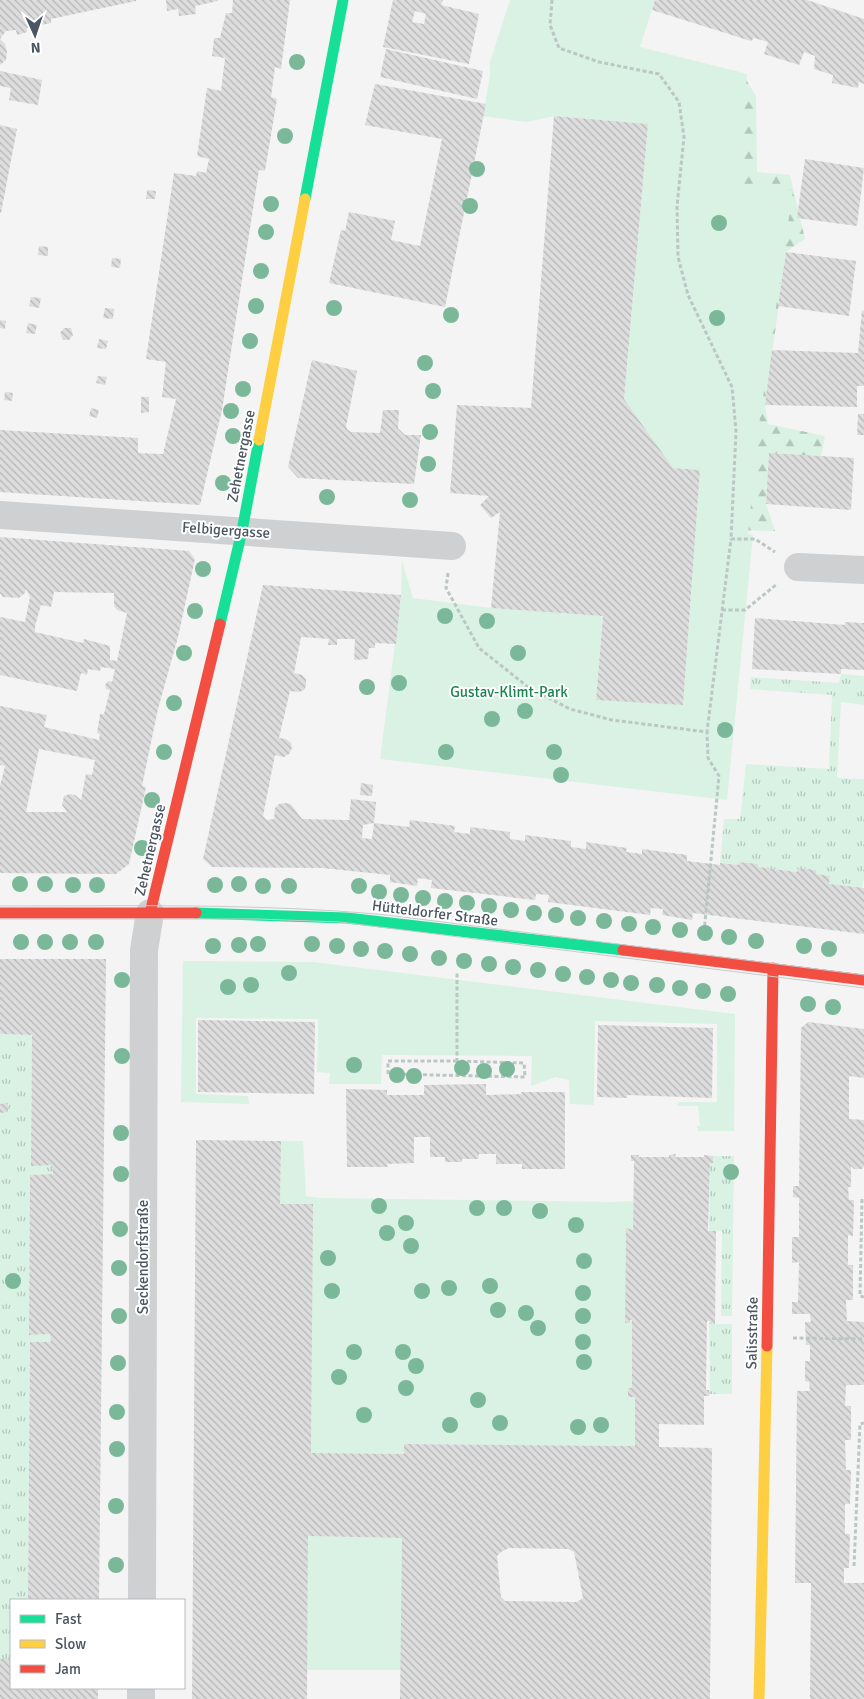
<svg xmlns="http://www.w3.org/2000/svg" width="864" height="1699" font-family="Signika,sans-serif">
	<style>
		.grass { fill: url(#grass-tufts) }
		.forest { fill: url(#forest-firs) }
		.park { fill: #d9f2e3 }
		.building { fill: url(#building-back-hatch); fill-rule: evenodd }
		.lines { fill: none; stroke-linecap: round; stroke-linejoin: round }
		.path { stroke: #bcc7c4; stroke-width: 3; stroke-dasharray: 4 2.5; stroke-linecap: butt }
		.street { stroke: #ced0d2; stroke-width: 28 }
		.fast { stroke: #16e098; stroke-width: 11 }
		.slow { stroke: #ffcf43; stroke-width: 11 }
		.jam { stroke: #f24e42; stroke-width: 11 }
		.tram { stroke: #c9cacc; stroke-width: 1 }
		.tree { fill: #7ab899 }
		.labels { text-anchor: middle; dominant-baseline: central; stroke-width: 4; stroke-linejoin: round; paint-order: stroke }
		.street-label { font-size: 15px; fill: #4a5661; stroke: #fff }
		.park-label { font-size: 15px; fill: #17864f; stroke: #fff }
	</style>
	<defs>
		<pattern id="grass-tufts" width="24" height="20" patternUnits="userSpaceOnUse" patternTransform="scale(1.25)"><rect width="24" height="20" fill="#d9f2e3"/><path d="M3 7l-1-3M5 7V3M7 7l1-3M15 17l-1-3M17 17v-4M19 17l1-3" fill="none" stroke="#b2c7bb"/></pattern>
		<pattern id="forest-firs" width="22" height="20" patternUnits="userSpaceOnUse" patternTransform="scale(1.25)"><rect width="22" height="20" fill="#d9f2e3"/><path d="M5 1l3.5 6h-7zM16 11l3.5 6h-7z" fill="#b2c7bb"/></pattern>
		<pattern id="building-back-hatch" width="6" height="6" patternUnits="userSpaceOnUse" patternTransform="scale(1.25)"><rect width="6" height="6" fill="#ddddde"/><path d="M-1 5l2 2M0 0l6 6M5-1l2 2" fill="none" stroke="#b5b6b7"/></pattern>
	</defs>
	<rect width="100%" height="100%" fill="#f4f4f4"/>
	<!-- grass -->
	<path class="grass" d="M841 674 864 676V705L841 702 837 778 864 779V878L862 888 829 884 830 876 816 874V870L798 868 797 872 758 867V864L739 862 738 865 720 863 724 819H740L746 764 829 769 832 695 750 689 751 677 839 683Z
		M0 1034 32 1035 31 1165H52L53 1174 30 1175 29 1335 50 1334 51 1342 30 1343 28 1600H11V1659H0Z
		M713 1156H734L732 1316H721L722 1231H709L710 1163H713Z
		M709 1324H732V1394H710Z"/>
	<!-- forest -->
	<path class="forest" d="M674 56 742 73 756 96 757 172 790 175 805 239 786 252 765 405 768 424 825 436 821 456 769 453 766 504 775 531 732 530 745 206Z"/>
	<!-- park -->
	<path class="park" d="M510 0H655L640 47 747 74 739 185 793 190 759 425 748 534 753 535 727 800 380 759 401 598 402 561 413 598 491 608 603 616 596 700 683 704 700 470 673 468 624 399 648 124 555 116 526 122 483 116 490 75V62Z
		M183 961 313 962 735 1014 734 1131H698L697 1126H700L698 1106H678V1102H717V1024L595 1021 594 1105 570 1104 569 1080 556 1077 531 1086 532 1056 382 1055 381 1084H329L330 1073 317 1072 318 1019 196 1018V1094L248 1096 249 1104 181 1102Z
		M281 1141H303L306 1196 320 1198 614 1202 633 1201V1230L626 1228 625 1323 632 1320V1388L628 1389V1396L635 1397V1446L405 1444 404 1454 311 1453 312 1204H280Z
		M308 1536 402 1538 401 1670H307Z"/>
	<!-- building -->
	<path class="building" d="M0 0H136V1L51 19V23L27 28V32L17 35 16 30 6 31 0 39 5 44 7 52 6 60 0 65Z
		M166 0H217L218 1 195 6 196 14 179 16 178 9 167 11Z
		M233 0H290L281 69 275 67 271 97 277 99 265 171 259 170 222 410 200 505 0 492V430L138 438V453L163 454 176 399 162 397 166 362 146 359 174 173 196 176 197 171 206 173 209 159 197 156 207 88 221 91 225 58 212 56 214 38H220L226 13H232Z
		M393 0H443L441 5 479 14 469 64 383 47ZM415 11 426 14 424 24 412 22Z
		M655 0H807L864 19V84L859 82 858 88 832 83 833 75 814 69 815 56 804 52 799 65 764 54 768 42 754 38 751 41 652 10Z
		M386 49 483 71 477 99 380 77Z
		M0 71 42 80 38 105 9 100 11 88 0 86Z
		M375 84 486 104 445 307 329 283 341 230 345 231 349 212 395 221 391 240 420 246 442 139 365 125Z
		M554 116 648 124 624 399 673 468 700 470 683 705 596 700 603 616 491 608 500 512 491 518 480 505 489 496 450 493 457 405 531 408Z
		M0 125 17 129 1 213H0Z
		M805 159 864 168 857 226 797 218Z
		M147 190 156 191 155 199H146Z
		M39 246 48 247V256L38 255Z
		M786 252 856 261 849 316 778 306Z
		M112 258 121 259 120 268 111 267Z
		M31 297 41 298 39 308 29 306Z
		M105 308 114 309 113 319 103 318Z
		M862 310 864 311V386H857V407L765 405 772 350 858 353Z
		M0 320 6 321 5 329 0 328Z
		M28 323 37 325 35 334 26 333Z
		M64 328H71L73 335 69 340H63L60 333Z
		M99 339 108 341 106 349 97 348Z
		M312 360 357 371 346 427 348 430 351 432 380 433 383 410H399L398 428 405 435H421L414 484 298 478 288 467Z
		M98 376 107 377 105 385 96 383Z
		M5 392 13 393 12 401 4 400Z
		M141 397H149V412L141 413Z
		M91 408 99 410 97 418 89 416Z
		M858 414H864V435H857Z
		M769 453 854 458 851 510 766 504Z
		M0 537 189 551 195 559 178 637 158 709 142 786 146 787 129 864 116 874 0 873V786L5 766 0 765V706L47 715 44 727 99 740 100 734 97 733 100 714H104L110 690 106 689 105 685 108 681 112 682 115 669 101 667 100 671 88 669 87 675 81 673 77 691 0 675V617L25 622 30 597 26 589 25 593 19 598 3 597 0 593ZM54 592 114 593V606L117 610 127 613 117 661 110 660V646L84 639 83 643 35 632V626L41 605 51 607ZM39 749 95 760 92 775 86 774 81 800 75 795 70 794 64 796 62 805 67 812H26Z
		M263 585 401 595 396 644 375 643V648H369L368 659 354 660 355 639H337V645H328L329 639 301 637 294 673 302 675 306 679V686L304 690 299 692 290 691 279 738 286 739 291 743 292 748 289 754 284 757 275 755 263 816 267 820 274 819 275 808 279 804 285 803 291 804 302 819 349 820 351 799 376 802 374 823 363 825 362 838 372 839 374 823 409 827 410 820 455 826 454 832 470 834V827L510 832V839L525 841V835L571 841V847L586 849V842L627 848 626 852 642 854V849L687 855V861L712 864 720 865V863L738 865 739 862 758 864V867L797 872 798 868 816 870V874L830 876 829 884 864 888V934L693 913 692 920 662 915 663 909 651 908 650 915 548 902 549 895 536 894 535 900 431 888 432 880 418 878 417 886 390 882V875L322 868 212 867 203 859Z
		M755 618 845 625V622L864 623V670L841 669V674L752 669Z
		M361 783 373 785 372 796 360 795Z
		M0 959H106L99 1600H28L30 1342H51L50 1334 29 1335 30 1175 53 1174 52 1165 31 1166 32 1035 0 1034Z
		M198 1020 315 1022 314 1094 198 1092Z
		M808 1022 864 1029V1078L849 1076V1119L864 1120V1166L862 1169H854L851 1166V1187H848L849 1200H854L853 1236 848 1235V1265H853V1300H846L847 1321 864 1322V1385H846L845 1406H851V1440H845L846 1470H851L850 1504H845V1534H850L849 1568H844V1583H864V1699H810L811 1583H795L797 1391H810L809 1382 805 1381V1361H810V1345H806L805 1322H811L810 1314H792V1302H798L799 1262 792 1263V1237H799V1198L793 1197V1186H799L801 1028Z
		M598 1025 713 1028 712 1098 627 1095V1098L597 1097Z
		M486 1084V1095L522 1094 521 1092H565V1169H522V1164H496V1154H479L478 1159H462V1162H445V1157H430V1137H414V1163L387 1164 388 1167H347L346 1089 387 1090V1095H424V1085Z
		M8 1103V1112L0 1113V1104Z
		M196 1140 281 1141 280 1204H313L311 1453 404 1454V1444L635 1446V1397H628V1388H632V1320H630V1323H625L626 1228 633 1230 634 1161H631V1155H639L638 1157H669V1155L676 1154 675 1157H704V1155L713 1156V1163H710L708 1231H716L715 1324H709L710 1321H707L706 1390H709L710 1394 709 1396H704V1425L659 1424V1447L712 1448 710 1699H400L402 1538 308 1536 307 1699H192ZM509 1548 568 1549 574 1552 583 1598 577 1602 505 1601 501 1597 497 1556 501 1552Z
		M0 1659H11V1688H98V1699H0Z"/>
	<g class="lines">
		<!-- path -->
		<path class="path" d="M552 0 550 25 559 48 599 62 659 74 679 102 684 137 677 206 678 257 688 295 732 387 736 431 731 539H755L775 552
			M448 573 446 588 479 648 528 687 570 709 612 720 707 732 731 539
			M722 610H745L777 584
			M704 932 719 776 708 758 707 732
			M457 1061H388V1074L525 1077 524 1063 457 1061V973
			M862 1199 860 1296 864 1297
			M793 1338 864 1339
			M854 1566 860 1424 864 1423"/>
		<!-- street -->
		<path class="street" d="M0 515 452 546
			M798 567 864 570
			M142 1600 144 950 150 913
			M141 1699V1688"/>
		<!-- fast -->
		<path class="fast" d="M305 199 343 0
			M220 624 242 531 259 440
			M196 913 347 918 623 950"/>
		<!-- slow -->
		<path class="slow" d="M259 440 305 199
			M759 1699 767 1346"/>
		<!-- jam -->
		<path class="jam" d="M0 913H196
			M150 913 220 624
			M623 950 864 980
			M767 1346 773 968"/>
		<!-- tram -->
		<path class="tram" d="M0 906C129 906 258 903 387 915L864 975
			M0 919H258L340 922 864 988"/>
	</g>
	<!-- trees -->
	<g class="tree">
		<circle cx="297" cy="62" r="8"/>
		<circle cx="285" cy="136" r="8"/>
		<circle cx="477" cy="169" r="8"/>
		<circle cx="271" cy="204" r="8"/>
		<circle cx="470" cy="206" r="8"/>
		<circle cx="719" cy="223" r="8"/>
		<circle cx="266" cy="232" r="8"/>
		<circle cx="261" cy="271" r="8"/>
		<circle cx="256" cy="306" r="8"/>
		<circle cx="334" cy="308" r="8"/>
		<circle cx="451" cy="315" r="8"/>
		<circle cx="717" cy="318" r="8"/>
		<circle cx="250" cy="341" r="8"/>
		<circle cx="425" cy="363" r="8"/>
		<circle cx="243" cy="389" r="8"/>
		<circle cx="433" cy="391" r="8"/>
		<circle cx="231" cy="411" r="8"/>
		<circle cx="430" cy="432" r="8"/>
		<circle cx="233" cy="436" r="8"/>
		<circle cx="428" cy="464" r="8"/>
		<circle cx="223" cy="483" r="8"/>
		<circle cx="327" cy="497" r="8"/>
		<circle cx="410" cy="500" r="8"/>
		<circle cx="203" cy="569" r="8"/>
		<circle cx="195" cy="611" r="8"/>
		<circle cx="445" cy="616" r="8"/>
		<circle cx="487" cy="621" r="8"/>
		<circle cx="184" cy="653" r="8"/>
		<circle cx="518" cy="653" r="8"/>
		<circle cx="399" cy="683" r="8"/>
		<circle cx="367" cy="687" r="8"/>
		<circle cx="174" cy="703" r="8"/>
		<circle cx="525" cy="711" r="8"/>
		<circle cx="492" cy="719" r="8"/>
		<circle cx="725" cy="730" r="8"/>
		<circle cx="164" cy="752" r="8"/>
		<circle cx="446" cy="752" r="8"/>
		<circle cx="554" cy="752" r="8"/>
		<circle cx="561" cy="775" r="8"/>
		<circle cx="152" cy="800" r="8"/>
		<circle cx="142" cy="848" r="8"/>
		<circle cx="20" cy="884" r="8"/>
		<circle cx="45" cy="884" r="8"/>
		<circle cx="239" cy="884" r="8"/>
		<circle cx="73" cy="885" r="8"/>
		<circle cx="97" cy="885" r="8"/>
		<circle cx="215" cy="885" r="8"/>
		<circle cx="263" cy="886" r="8"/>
		<circle cx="289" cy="886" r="8"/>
		<circle cx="359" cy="886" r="8"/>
		<circle cx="379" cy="892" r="8"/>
		<circle cx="401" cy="895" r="8"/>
		<circle cx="423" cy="898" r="8"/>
		<circle cx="445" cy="901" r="8"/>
		<circle cx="467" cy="903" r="8"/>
		<circle cx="489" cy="906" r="8"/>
		<circle cx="511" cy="910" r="8"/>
		<circle cx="534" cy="913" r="8"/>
		<circle cx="556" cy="915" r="8"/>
		<circle cx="578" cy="918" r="8"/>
		<circle cx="604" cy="921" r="8"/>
		<circle cx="629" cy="924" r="8"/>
		<circle cx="653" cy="927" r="8"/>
		<circle cx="680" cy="930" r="8"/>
		<circle cx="705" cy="933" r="8"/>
		<circle cx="729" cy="937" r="8"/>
		<circle cx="756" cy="941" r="8"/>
		<circle cx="21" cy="942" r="8"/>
		<circle cx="45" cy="942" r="8"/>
		<circle cx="70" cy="942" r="8"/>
		<circle cx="96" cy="942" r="8"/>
		<circle cx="258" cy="944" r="8"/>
		<circle cx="312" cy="944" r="8"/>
		<circle cx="239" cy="945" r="8"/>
		<circle cx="213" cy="946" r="8"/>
		<circle cx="337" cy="946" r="8"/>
		<circle cx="804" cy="946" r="8"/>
		<circle cx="361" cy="949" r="8"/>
		<circle cx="829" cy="949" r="8"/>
		<circle cx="385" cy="951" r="8"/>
		<circle cx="410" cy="954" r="8"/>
		<circle cx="439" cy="958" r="8"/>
		<circle cx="464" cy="961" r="8"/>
		<circle cx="489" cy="964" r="8"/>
		<circle cx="513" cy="967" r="8"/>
		<circle cx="538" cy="970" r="8"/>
		<circle cx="289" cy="973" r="8"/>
		<circle cx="563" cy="974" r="8"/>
		<circle cx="587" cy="977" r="8"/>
		<circle cx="122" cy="980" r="8"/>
		<circle cx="611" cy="980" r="8"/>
		<circle cx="631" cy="983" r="8"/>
		<circle cx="251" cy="985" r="8"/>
		<circle cx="657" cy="985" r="8"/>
		<circle cx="228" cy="987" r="8"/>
		<circle cx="680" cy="988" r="8"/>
		<circle cx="703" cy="991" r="8"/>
		<circle cx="728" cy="994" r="8"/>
		<circle cx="808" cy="1004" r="8"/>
		<circle cx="833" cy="1007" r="8"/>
		<circle cx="122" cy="1056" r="8"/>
		<circle cx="354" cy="1065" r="8"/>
		<circle cx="462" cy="1068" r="8"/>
		<circle cx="507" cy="1069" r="8"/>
		<circle cx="484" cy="1071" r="8"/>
		<circle cx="397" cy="1075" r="8"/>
		<circle cx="414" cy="1076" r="8"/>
		<circle cx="121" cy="1133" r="8"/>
		<circle cx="731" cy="1172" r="8"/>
		<circle cx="121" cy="1174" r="8"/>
		<circle cx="379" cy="1206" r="8"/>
		<circle cx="477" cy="1208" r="8"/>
		<circle cx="504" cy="1208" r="8"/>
		<circle cx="540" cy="1211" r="8"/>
		<circle cx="406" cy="1223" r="8"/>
		<circle cx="576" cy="1225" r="8"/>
		<circle cx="120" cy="1229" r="8"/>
		<circle cx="387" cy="1233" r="8"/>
		<circle cx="411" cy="1246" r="8"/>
		<circle cx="328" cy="1258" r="8"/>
		<circle cx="584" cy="1261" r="8"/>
		<circle cx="119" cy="1268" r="8"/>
		<circle cx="13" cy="1281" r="8"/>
		<circle cx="490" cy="1286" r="8"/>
		<circle cx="449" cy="1288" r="8"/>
		<circle cx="332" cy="1291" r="8"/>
		<circle cx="422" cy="1291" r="8"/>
		<circle cx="583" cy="1293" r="8"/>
		<circle cx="498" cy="1310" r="8"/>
		<circle cx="526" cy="1313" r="8"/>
		<circle cx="119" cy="1316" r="8"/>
		<circle cx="583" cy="1316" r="8"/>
		<circle cx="538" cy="1328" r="8"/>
		<circle cx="583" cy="1342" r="8"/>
		<circle cx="354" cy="1352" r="8"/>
		<circle cx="403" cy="1352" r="8"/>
		<circle cx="584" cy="1362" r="8"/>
		<circle cx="118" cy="1363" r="8"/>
		<circle cx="416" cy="1366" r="8"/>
		<circle cx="339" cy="1377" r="8"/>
		<circle cx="406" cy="1388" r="8"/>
		<circle cx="478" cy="1400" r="8"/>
		<circle cx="117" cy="1412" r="8"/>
		<circle cx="364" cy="1415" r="8"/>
		<circle cx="500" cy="1423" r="8"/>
		<circle cx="450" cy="1425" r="8"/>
		<circle cx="601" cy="1425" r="8"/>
		<circle cx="578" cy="1427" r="8"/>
		<circle cx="117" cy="1449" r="8"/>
		<circle cx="116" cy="1506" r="8"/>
		<circle cx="116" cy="1565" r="8"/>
	</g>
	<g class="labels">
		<!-- street labels -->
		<g class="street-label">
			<text transform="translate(241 456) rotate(-79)">Zehetnergasse</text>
			<text transform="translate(226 530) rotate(4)">Felbigergasse</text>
			<text transform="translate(150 850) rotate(-77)">Zehetnergasse</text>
			<text transform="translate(435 913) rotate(7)">Hütteldorfer Straße</text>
			<text transform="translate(143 1257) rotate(-90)">Seckendorfstraße</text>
			<text transform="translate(752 1333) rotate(-89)">Salisstraße</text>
		</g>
		<!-- park labels -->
		<g class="park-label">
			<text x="509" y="692">Gustav-Klimt-Park</text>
		</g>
	</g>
	<!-- legend -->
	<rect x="10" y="1599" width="175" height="90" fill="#ffffff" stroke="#b7bbc0"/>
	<rect x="20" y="1615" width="25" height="8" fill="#16e098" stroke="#b7bbc0"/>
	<text x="55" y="1624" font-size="15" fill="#4a5661">Fast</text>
	<rect x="20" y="1640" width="25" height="8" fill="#ffcf43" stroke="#b7bbc0"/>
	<text x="55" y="1649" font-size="15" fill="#4a5661">Slow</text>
	<rect x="20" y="1665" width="25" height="8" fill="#f24e42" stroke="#b7bbc0"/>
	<text x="55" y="1674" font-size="15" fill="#4a5661">Jam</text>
	<!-- north arrow -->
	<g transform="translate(35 35) rotate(177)" stroke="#ffffff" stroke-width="4" paint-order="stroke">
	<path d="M0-4L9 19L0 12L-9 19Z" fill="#4a5661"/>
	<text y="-8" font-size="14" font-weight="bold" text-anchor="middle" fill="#4a5661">N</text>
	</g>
</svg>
